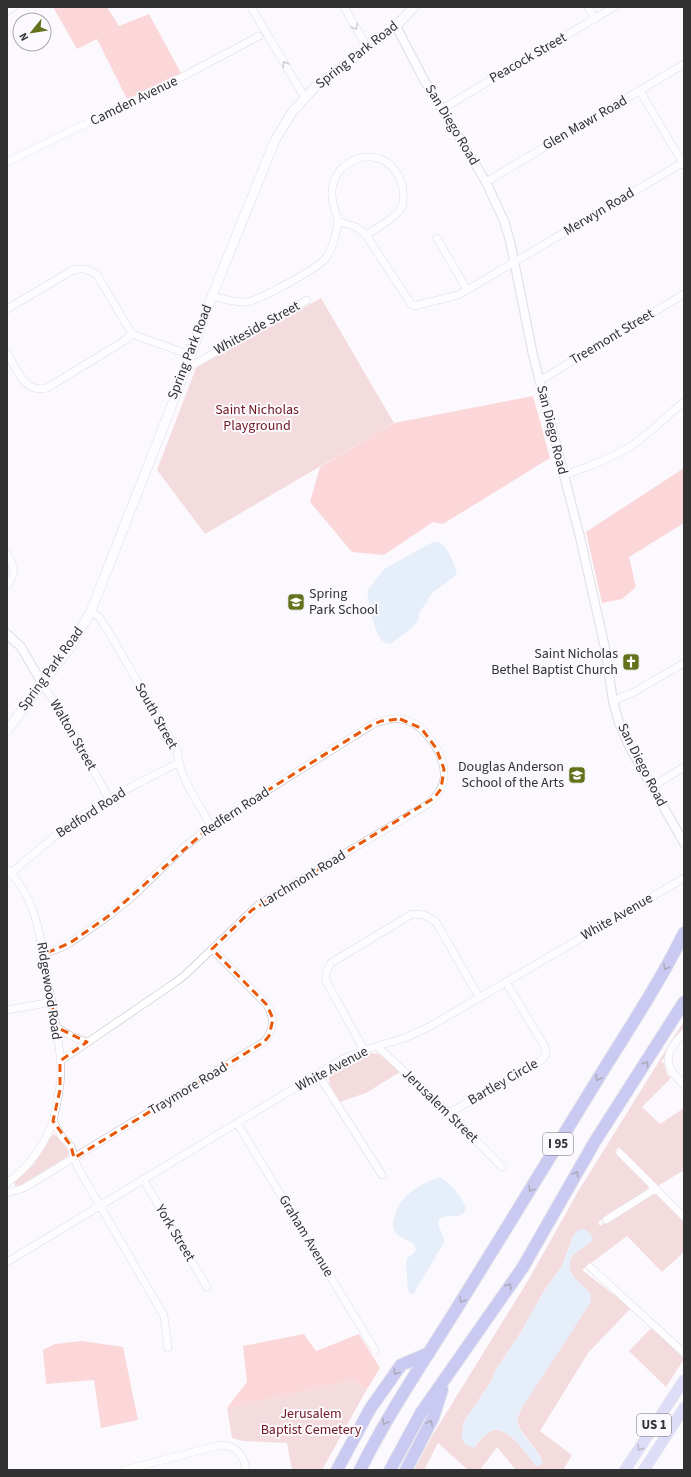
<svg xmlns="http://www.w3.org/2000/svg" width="691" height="1477" font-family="'Source Sans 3',sans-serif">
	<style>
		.green { fill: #ecb7b5; fill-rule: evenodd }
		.forest { fill: #fbaead }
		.water { fill: #cce0f5 }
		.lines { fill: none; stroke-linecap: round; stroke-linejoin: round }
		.minor-casing { stroke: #bcbabd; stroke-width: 8 }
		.tertiary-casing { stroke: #bcbabd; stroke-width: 10 }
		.secondary-casing { stroke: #bcbabd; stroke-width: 10 }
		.primary-casing { stroke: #d6d6d6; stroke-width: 12 }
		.motorway-casing { stroke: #d6d6d6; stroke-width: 14 }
		.minor { stroke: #fff; stroke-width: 7 }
		.tertiary { stroke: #fff; stroke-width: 8 }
		.secondary { stroke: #fff; stroke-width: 9 }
		.primary { stroke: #bbbbef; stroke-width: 11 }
		.motorway { stroke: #8d8ee4; stroke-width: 12 }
		.oneway { stroke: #999899 }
		.oneway2 { stroke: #4e4e68 }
		.oneway3 { stroke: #707088 }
		.marked { fill: none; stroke: #e8590c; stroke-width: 3; stroke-dasharray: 8 5; stroke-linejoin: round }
		.labels { text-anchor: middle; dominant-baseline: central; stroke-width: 4; stroke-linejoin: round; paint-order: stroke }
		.shield { fill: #fbf9fd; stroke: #6f6e70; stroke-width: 1 }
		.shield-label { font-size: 13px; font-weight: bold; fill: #333233 }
		.street-label { font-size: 14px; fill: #333233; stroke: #fbf9fd }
		.park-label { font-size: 14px; fill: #6f1821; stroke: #fbf9fd }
		.poi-label { font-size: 14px; fill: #333233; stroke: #fbf9fd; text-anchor: end }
	</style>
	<rect width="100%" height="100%" fill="#fbf9fd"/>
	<!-- green -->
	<path class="green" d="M321 298 394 423 205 534 157 470 196 368Z
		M684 1021V1029L661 1062 664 1063 667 1074 671 1078 642 1107 660 1124 684 1108V1170L658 1186 619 1147 615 1151 649 1187 642 1195 598 1222 600 1226 656 1193 684 1221V1252L662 1272 627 1236 582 1270 631 1308 588 1353 540 1431 572 1455 563 1470H516L497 1447 480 1470H468L438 1443 424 1470H414L432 1436 529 1279 579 1190ZM573 1236 592 1241C586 1245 575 1251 572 1256 562 1272 582 1285 591 1294L521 1408 517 1420 520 1429 541 1457 539 1466H536C527 1455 510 1428 495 1430 486 1431 479 1442 474 1448L463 1423 492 1380 495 1371 521 1332 544 1291 562 1266Z
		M372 1053 379 1054 400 1072 366 1093 340 1102C336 1096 329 1087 329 1080 327 1069 363 1055 372 1053Z
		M53 1134C60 1137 64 1145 69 1152L68 1156 21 1185 15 1186 14 1182 34 1164Z
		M652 1327 684 1359 666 1387 629 1351Z
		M354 1380 367 1389 322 1470H292L287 1443 243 1441 232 1438 227 1408Z"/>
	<!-- forest -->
	<path class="forest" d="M53 7H107L119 26 149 14 181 73 127 99 97 39 77 49Z
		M533 396 550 458 443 524 433 522 384 555 352 552 310 502 320 467 394 423Z
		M684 468V523L629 557 636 587 622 599 602 603 586 532Z
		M304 1334 316 1351 359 1334 380 1368 367 1389 354 1380 227 1408 247 1382 243 1346Z
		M82 1341 123 1347 138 1420 101 1428 94 1380 46 1384 43 1350 55 1344Z"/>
	<!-- water -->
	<path class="water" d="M439 542C449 549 453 561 457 573L454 577 433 592 419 614V619L412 628 390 644C388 643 385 643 384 642 374 635 369 603 367 591L384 569 431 543Z
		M440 1177C450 1182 464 1199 466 1209 460 1222 448 1212 440 1219 434 1225 445 1233 444 1242L413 1295 408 1291 406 1264 407 1258 413 1254 416 1250 414 1244C408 1240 397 1237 394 1230 392 1227 393 1222 394 1218 399 1196 419 1184 440 1177Z
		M585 1229 593 1237 592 1241 572 1256 569 1266 571 1274 591 1294V1302L522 1408C520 1412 517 1417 517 1421 519 1435 538 1448 543 1463L539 1466H536C527 1455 510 1428 495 1430 486 1431 479 1442 474 1448L466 1445 462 1439 463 1423 492 1380 495 1371 521 1332 544 1291 562 1266 573 1236 578 1230Z"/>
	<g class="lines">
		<defs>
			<path id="minor" d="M251 7 305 98
				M344 7 367 47
				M588 7 595 19
				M7 11 14 7
				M640 91 684 165
				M442 109 614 7
				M7 162 180 78 259 36
				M486 182 684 64
				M338 221C336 212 331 201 332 191 334 157 381 143 398 175 401 181 403 185 403 192 403 197 404 203 402 207 393 220 378 227 366 235
				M437 238 467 290
				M212 296C221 298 236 303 245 302 258 302 313 270 323 261 333 251 336 234 338 221L356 227 366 235 411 304 414 306 458 295 467 290 684 162
				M7 309 73 270C83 268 89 269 97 275L132 334
				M132 334 190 355
				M7 353C17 369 24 394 47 388L124 341 132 334
				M186 369 307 300
				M539 381 684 294
				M563 476C585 467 612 459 631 446 651 433 666 416 684 402
				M7 554C15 568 17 572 7 585
				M91 611 99 617 107 629 177 750C179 778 198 802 211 826
				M42 683 78 741 109 799
				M613 701 634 692 684 663
				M652 787 684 767
				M7 869C38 899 41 943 48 982 54 1011 60 1041 61 1070 61 1088 57 1104 53 1121L62 1137 71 1146 77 1166 164 1316 168 1348
				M11 873C35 853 59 831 86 813 115 794 147 779 178 763
				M44 954 60 948 70 943 110 915 133 896 182 849 211 826 370 726C380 721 389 718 400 719 424 722 446 755 444 778 443 789 436 797 428 804L258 905 185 975 173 984 60 1061
				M7 1010 52 1002
				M56 1027 71 1036 87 1042
				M684 1033C663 1054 663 1065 684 1085
				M377 1046 449 1113 502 1167
				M364 1050 326 981V972L331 963 412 914 424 915 436 922 479 997
				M318 1074 382 1175
				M449 1113 540 1061 546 1055 545 1047 506 982
				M237 1123 375 1350
				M620 1153 684 1217
				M143 1179 207 1287
				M7 1183C29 1167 44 1146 53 1121
				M7 1193 24 1188 264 1042C274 1030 275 1018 267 1005L212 949
				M606 1220 655 1189
				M7 1262 341 1060 364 1050 405 1038 429 1027 684 878
				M590 1267 684 1353
				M124 1470 221 1445C237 1446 244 1455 246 1470"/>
			<path id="tertiary" d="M396 26 423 78 486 182 504 221 510 241 533 355 580 537 605 648 613 701 619 723 630 748 684 843
				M7 634 21 647 42 683"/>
			<path id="secondary" d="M7 730 71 646 91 611 186 369 212 296 275 140 293 111 315 87 396 26 414 7"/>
			<path id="primary" d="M625 1470 684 1380
				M644 1470 684 1408"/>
			<path id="motorway" d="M337 1470 370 1409 401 1365 429 1353
				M360 1470C387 1416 420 1367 452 1316 503 1234 554 1151 604 1069 632 1024 661 980 684 933
				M390 1470 421 1413 523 1267 594 1143 684 1002
				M406 1470 433 1418 442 1390"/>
		</defs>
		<!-- minor casing -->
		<use href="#minor" class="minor-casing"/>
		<!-- tertiary casing -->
		<use href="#tertiary" class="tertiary-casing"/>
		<!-- secondary casing -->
		<use href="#secondary" class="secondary-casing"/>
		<!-- primary casing -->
		<use href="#primary" class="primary-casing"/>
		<!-- motorway casing -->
		<use href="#motorway" class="motorway-casing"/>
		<!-- minor -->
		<use href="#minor" class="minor"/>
		<!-- tertiary -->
		<use href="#tertiary" class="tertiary"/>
		<!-- secondary -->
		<use href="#secondary" class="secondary"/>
		<!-- primary -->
		<use href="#primary" class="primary"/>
		<!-- motorway -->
		<use href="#motorway" class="motorway"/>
	</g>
	<!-- one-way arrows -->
	<defs><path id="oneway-chevron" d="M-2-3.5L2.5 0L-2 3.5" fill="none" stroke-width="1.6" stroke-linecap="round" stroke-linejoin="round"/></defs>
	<g class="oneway">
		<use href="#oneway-chevron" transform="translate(355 27) rotate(60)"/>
		<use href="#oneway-chevron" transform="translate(285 64) rotate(-121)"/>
	</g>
	<g class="oneway2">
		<use href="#oneway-chevron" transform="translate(666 967) rotate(120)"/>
		<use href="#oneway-chevron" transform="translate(646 1064) rotate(-57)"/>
		<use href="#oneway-chevron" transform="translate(598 1078) rotate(121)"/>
		<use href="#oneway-chevron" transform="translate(576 1174) rotate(-60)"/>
		<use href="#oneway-chevron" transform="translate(531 1189) rotate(122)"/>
		<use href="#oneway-chevron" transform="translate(509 1286) rotate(-55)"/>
		<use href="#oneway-chevron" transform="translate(462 1300) rotate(122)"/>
		<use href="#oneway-chevron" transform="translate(396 1372) rotate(126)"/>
		<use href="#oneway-chevron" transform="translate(385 1422) rotate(120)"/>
		<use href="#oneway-chevron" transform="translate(430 1423) rotate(-64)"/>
	</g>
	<use class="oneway3" href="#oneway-chevron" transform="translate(640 1448) rotate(123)"/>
	<!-- marked area -->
	<path d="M0 0H691V1477H0ZM400 719 421 728 436 748 444 769 441 789 434 798 252 910 212 949 267 1005 273 1019 269 1036 264 1042 74 1158 71 1146 53 1121 60 1090V1061L87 1042 56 1027 44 954 70 943 110 915 211 826 370 726 381 721Z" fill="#fbf9fd" fill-opacity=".55" fill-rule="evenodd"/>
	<path class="marked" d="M400 719 421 728 436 748 444 769 441 789 434 798 252 910 212 949 267 1005 273 1019 269 1036 264 1042 74 1158 71 1146 53 1121 60 1090V1061L87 1042 56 1027 44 954 70 943 110 915 211 826 370 726 381 721Z"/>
	<!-- icons -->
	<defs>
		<symbol id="school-square" viewBox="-11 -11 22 22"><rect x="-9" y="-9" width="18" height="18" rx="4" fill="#64721d" stroke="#fbf9fd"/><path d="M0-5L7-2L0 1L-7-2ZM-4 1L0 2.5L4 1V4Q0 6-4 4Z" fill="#fff"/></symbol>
		<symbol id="church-square" viewBox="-11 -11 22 22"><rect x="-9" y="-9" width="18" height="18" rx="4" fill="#64721d" stroke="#fbf9fd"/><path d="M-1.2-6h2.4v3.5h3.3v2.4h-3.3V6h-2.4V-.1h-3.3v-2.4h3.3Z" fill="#fff"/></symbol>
	</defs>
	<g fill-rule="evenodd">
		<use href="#school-square" x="286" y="592" width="20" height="20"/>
		<use href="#church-square" x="621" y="652" width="20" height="20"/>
		<use href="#school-square" x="567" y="765" width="20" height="20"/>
	</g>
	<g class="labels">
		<!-- shield labels -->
		<g class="shield">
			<rect x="543" y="1133" width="30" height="22" rx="3"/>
			<rect x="637" y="1414" width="34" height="22" rx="3"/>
		</g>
		<g class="shield-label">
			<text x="558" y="1144">I 95</text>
			<text x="654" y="1425">US 1</text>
		</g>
		<!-- street labels -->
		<g class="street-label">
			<text transform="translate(357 55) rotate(-38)">Spring Park Road</text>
			<text transform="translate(528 58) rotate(-30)">Peacock Street</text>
			<text transform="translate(134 101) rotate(-26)">Camden Avenue</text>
			<text transform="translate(585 123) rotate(-30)">Glen Mawr Road</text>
			<text transform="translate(452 125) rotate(59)">San Diego Road</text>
			<text transform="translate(599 212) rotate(-31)">Merwyn Road</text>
			<text transform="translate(257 328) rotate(-29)">Whiteside Street</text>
			<text transform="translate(612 337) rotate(-31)">Treemont Street</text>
			<text transform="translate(190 352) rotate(-69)">Spring Park Road</text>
			<text transform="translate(552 430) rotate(76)">San Diego Road</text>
			<text transform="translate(51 669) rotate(-54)">Spring Park Road</text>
			<text transform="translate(156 716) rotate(61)">South Street</text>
			<text transform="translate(73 735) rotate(60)">Walton Street</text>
			<text transform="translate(642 765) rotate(63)">San Diego Road</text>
			<text transform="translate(235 812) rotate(-33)">Redfern Road</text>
			<text transform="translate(91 813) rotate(-33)">Bedford Road</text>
			<text transform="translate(303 879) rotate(-31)">Larchmont Road</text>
			<text transform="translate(617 917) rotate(-30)">White Avenue</text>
			<text transform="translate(49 991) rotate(81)">Ridgewood Road</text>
			<text transform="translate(332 1069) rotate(-28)">White Avenue</text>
			<text transform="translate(503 1082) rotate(-30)">Bartley Circle</text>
			<text transform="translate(188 1089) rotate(-31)">Traymore Road</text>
			<text transform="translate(440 1106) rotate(44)">Jerusalem Street</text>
			<text transform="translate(175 1233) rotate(59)">York Street</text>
			<text transform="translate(306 1236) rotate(59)">Graham Avenue</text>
		</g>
		<!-- park labels -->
		<g class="park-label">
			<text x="257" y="410">Saint Nicholas<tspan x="257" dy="16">Playground</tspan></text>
			<text x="311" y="1414">Jerusalem<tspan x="311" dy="16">Baptist Cemetery</tspan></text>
		</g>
		<!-- poi labels -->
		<g class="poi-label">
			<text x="309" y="594" text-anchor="start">Spring<tspan x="309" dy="16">Park School</tspan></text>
			<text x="618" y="654">Saint Nicholas<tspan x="618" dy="16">Bethel Baptist Church</tspan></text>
			<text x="564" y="767">Douglas Anderson<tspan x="564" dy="16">School of the Arts</tspan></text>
		</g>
	</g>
	<!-- border -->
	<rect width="691" height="1477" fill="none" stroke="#333233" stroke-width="16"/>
	<!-- north arrow -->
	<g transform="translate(32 32) rotate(240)"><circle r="19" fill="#fbf9fd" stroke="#aba9ac"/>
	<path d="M0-3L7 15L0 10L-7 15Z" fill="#64721d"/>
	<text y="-6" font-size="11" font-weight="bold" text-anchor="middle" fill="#333233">N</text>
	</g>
</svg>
